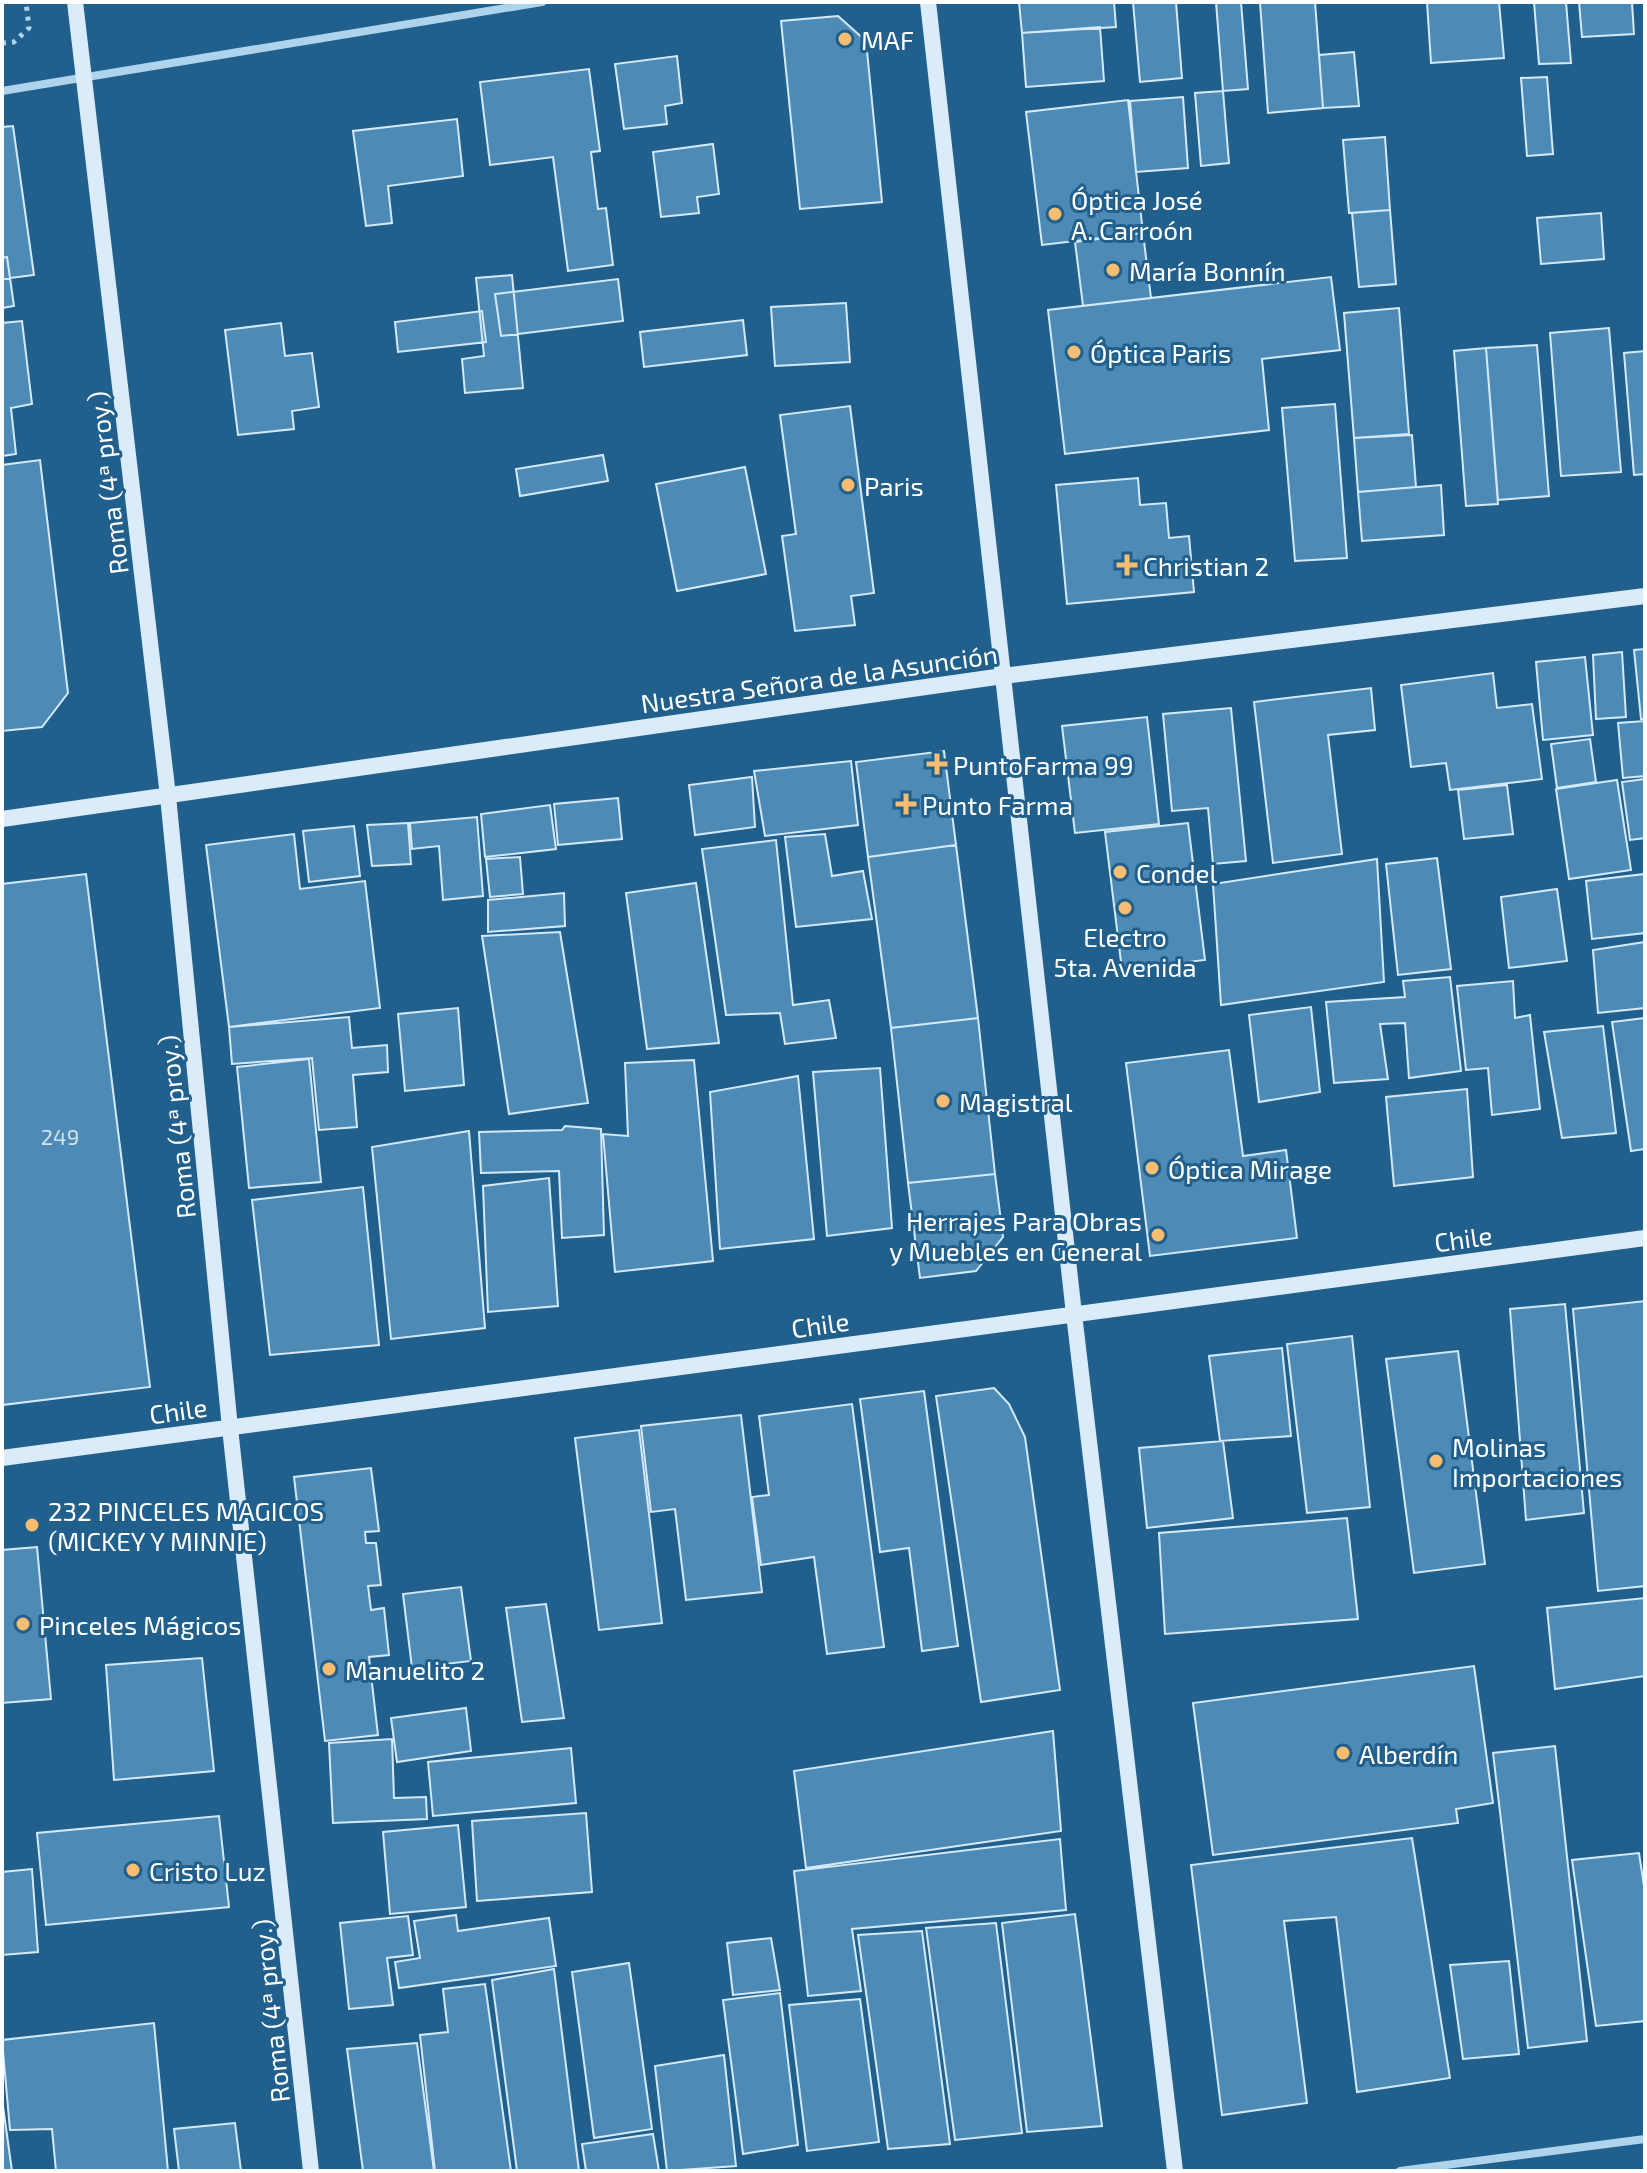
<svg xmlns="http://www.w3.org/2000/svg" width="1647" height="2173" font-family="'Exo 2',sans-serif">
	<style>
		.building { fill: #4d8bb6; stroke: #d4eaf8; stroke-width: 2 }
		.lines { fill: none; stroke-linecap: round; stroke-linejoin: round }
		.path { stroke: #aed3ec; stroke-width: 5; stroke-dasharray: 4 6; stroke-linecap: butt }
		.street { stroke: #aed3ec; stroke-width: 8 }
		.secondary { stroke: #daecf9; stroke-width: 16 }
		.poi-dot { fill: #f8bd70; stroke: #21608c; stroke-width: 3 }
		.labels { text-anchor: middle; dominant-baseline: central; stroke-width: 6; stroke-linejoin: round; paint-order: stroke }
		.number-label { font-size: 22px; fill: #d2e2ed }
		.poi-label { font-size: 26px; fill: #fff; stroke: #21608c; text-anchor: start }
		.street-label { font-size: 26px; fill: #fff; stroke: #21608c }
	</style>
	<rect width="100%" height="100%" fill="#21608c"/>
	<!-- building -->
	<path class="building" d="M1019 2H1114L1116 27 1022 33Z
		M1133 2H1176L1182 78 1140 82Z
		M1216 2H1241L1248 89 1223 91Z
		M1260 2H1315L1323 108 1268 113Z
		M1427 2H1499L1504 58 1431 63Z
		M1534 2H1566L1571 63 1539 64Z
		M1579 2H1632L1634 34 1582 37Z
		M838 16 866 41 882 202 800 209 781 21Z
		M1100 27 1104 81 1026 87 1022 33Z
		M1354 52 1359 106 1323 108 1319 55Z
		M677 56 682 103 665 106 667 124 624 129 615 64Z
		M589 69 600 151 591 152 598 209 606 208 613 265 568 271 553 157 490 165 480 82Z
		M1547 77 1553 154 1527 156 1521 78Z
		M1223 91 1229 163 1201 166 1195 93Z
		M1183 97 1188 168 1136 172 1130 101Z
		M1128 100 1143 233 1042 245 1026 112Z
		M457 119 463 176 388 186 392 223 366 226 353 131Z
		M13 126 34 275 2 279V127Z
		M1385 137 1390 210 1349 213 1343 140Z
		M713 144 719 194 697 197 699 213 661 217 653 152Z
		M1390 210 1396 284 1359 287 1352 213Z
		M1601 213 1604 259 1541 264 1537 218Z
		M1143 233 1151 298 1083 306 1075 242Z
		M7 257 14 306 2 308V258Z
		M512 275 523 388 465 393 462 359 484 356 476 278Z
		M1331 277 1340 350 1262 359 1269 430 1065 454 1048 310Z
		M618 279 623 321 501 336 495 294Z
		M846 303 850 362 775 366 771 307Z
		M1399 308 1409 434 1354 438 1344 313Z
		M482 311 486 342 398 352 395 322Z
		M743 320 747 355 644 367 640 332Z
		M22 321 32 404 11 408 16 454 2 456V323Z
		M281 323 285 356 312 353 319 407 292 411 294 429 238 435 225 330Z
		M1609 328 1621 472 1561 476 1550 333Z
		M1537 345 1549 496 1498 500 1486 348Z
		M1486 348 1498 504 1466 506 1454 351Z
		M1645 351V474L1634 475 1624 353Z
		M1335 404 1347 558 1295 561 1282 408Z
		M850 406 874 593 851 596 855 625 795 631 782 536 796 534 780 415Z
		M1412 435 1416 487 1358 492 1354 438Z
		M603 455 608 481 520 496 516 469Z
		M40 460 68 693 42 727 2 731V465Z
		M745 467 766 574 677 591 656 484Z
		M1138 478 1140 505 1166 503 1169 538 1189 536 1194 592 1067 604 1056 485Z
		M1441 485 1444 535 1362 541 1358 492Z
		M1645 649V719H1641L1634 650Z
		M1622 652 1626 717 1596 719 1593 655Z
		M1585 657 1593 735 1543 740 1536 662Z
		M1493 673 1497 708 1532 704 1542 779 1450 790 1446 763 1411 767 1401 685Z
		M1371 688 1375 730 1328 735 1342 854 1273 863 1254 702Z
		M1231 708 1246 861 1213 864 1208 808 1172 811 1163 714Z
		M1147 717 1159 824 1075 833 1062 726Z
		M1645 721V776L1623 778 1618 723Z
		M1590 739 1596 782 1557 788 1551 744Z
		M944 751 956 845 868 857 856 762Z
		M851 761 858 825 765 836 754 771Z
		M752 777 755 827 695 835 689 785Z
		M1645 779V838L1630 840 1622 782Z
		M1617 780 1631 870 1569 879 1556 789Z
		M1507 785 1513 834 1464 839 1458 790Z
		M618 798 622 839 558 845 554 804Z
		M550 805 556 849 485 857 481 814Z
		M477 817 483 896 443 900 439 846 412 849 410 823Z
		M408 823 411 864 372 866 367 825Z
		M1188 823 1205 960 1122 970 1105 832Z
		M354 826 360 876 309 882 303 831Z
		M294 834 300 889 365 881 380 1008 229 1027 206 845Z
		M825 834 832 876 863 871 872 919 796 927 785 837Z
		M776 840 793 1005 829 1000 836 1038 785 1044 780 1013 726 1015 702 849Z
		M956 845 978 1018 891 1028 868 857Z
		M520 857 523 894 490 897 486 859Z
		M1437 858 1451 969 1398 975 1386 864Z
		M1377 859 1384 982 1221 1005 1213 884Z
		M86 874 150 1387 2 1405V884Z
		M1645 874V933L1592 939 1586 881Z
		M696 883 719 1043 647 1049 626 893Z
		M1557 889 1567 961 1509 968 1501 897Z
		M564 893 565 926 488 932V900Z
		M560 932 588 1103 509 1114 482 936Z
		M1645 942V1008L1598 1013 1593 950Z
		M1450 977 1461 1071 1409 1078 1405 1023 1380 1024 1388 1079 1334 1083 1326 1002 1405 997 1403 981Z
		M1513 981 1515 1018 1530 1015 1540 1109 1492 1115 1488 1068 1466 1070 1457 986Z
		M1311 1007 1320 1092 1259 1102 1249 1015Z
		M458 1008 464 1085 405 1091 398 1014Z
		M349 1017 352 1048 387 1045 388 1072 353 1075 357 1127 319 1130 312 1058 232 1064 229 1027Z
		M978 1018 995 1174 908 1183 891 1028Z
		M1645 1018V1149L1631 1151 1612 1022Z
		M1603 1026 1616 1133 1562 1138 1544 1032Z
		M1229 1050 1243 1156 1286 1150 1297 1238 1150 1256 1126 1063Z
		M309 1059 321 1182 249 1188 237 1067Z
		M694 1060 713 1261 615 1272 603 1134 628 1136 625 1063Z
		M880 1068 892 1228 827 1236 813 1072Z
		M798 1076 814 1239 720 1249 710 1092Z
		M1467 1089 1473 1177 1394 1186 1386 1097Z
		M565 1126 601 1129 604 1235 562 1238 559 1171 481 1173 479 1132 562 1130Z
		M469 1131 485 1328 391 1339 372 1147Z
		M995 1174 1003 1237 976 1271 920 1278 908 1183Z
		M549 1178 558 1306 488 1312 483 1186Z
		M363 1187 379 1345 270 1355 252 1200Z
		M1645 1301V1586L1598 1591 1573 1309Z
		M1565 1304 1584 1513 1526 1520 1510 1309Z
		M1352 1336 1370 1507 1307 1513 1287 1344Z
		M1282 1348 1291 1436 1220 1441 1209 1356Z
		M1458 1351 1485 1564 1414 1573 1386 1359Z
		M994 1388 1009 1404 1025 1437 1060 1690 981 1702 936 1396Z
		M924 1391 958 1646 922 1651 909 1548 880 1552 860 1399Z
		M852 1404 884 1647 827 1654 814 1557 761 1565 752 1497 769 1495 759 1416Z
		M741 1415 762 1592 686 1600 675 1509 651 1512 641 1426Z
		M639 1430 662 1623 599 1630 575 1438Z
		M1223 1441 1233 1518 1147 1528 1139 1448Z
		M371 1468 379 1531 365 1532 366 1543H376L381 1585 368 1586 371 1610 384 1608 389 1655 369 1657 378 1735 325 1741 294 1477Z
		M1347 1518 1358 1619 1165 1634 1159 1533Z
		M37 1547 51 1699 2 1703V1550Z
		M461 1587 471 1661 412 1668 403 1594Z
		M1645 1598V1676L1555 1689 1547 1608Z
		M546 1604 564 1718 522 1722 506 1608Z
		M202 1658 214 1771 114 1780 106 1665Z
		M1474 1666 1493 1803 1456 1809 1458 1823 1213 1855 1193 1703Z
		M466 1708 471 1751 397 1762 391 1718Z
		M1053 1731 1061 1831 806 1868 794 1771Z
		M392 1739 394 1798 426 1797 427 1819 333 1823 329 1743Z
		M1555 1746 1587 2041 1528 2048 1493 1753Z
		M571 1748 576 1803 433 1816 428 1762Z
		M586 1813 592 1892 477 1901 472 1821Z
		M219 1816 229 1907 46 1925 37 1833Z
		M458 1825 466 1907 390 1914 383 1832Z
		M1412 1838 1450 2078 1357 2092 1336 1917 1284 1921 1307 2103 1222 2115 1191 1865Z
		M1060 1839 1066 1910 852 1929 861 1991 808 1996 794 1871Z
		M1639 1853 1645 1893V2021L1596 2026 1572 1860Z
		M32 1869 38 1952 2 1955V1872Z
		M1075 1914 1102 2126 1027 2132 1002 1923Z
		M456 1915 458 1931 549 1918 556 1966 399 1988 395 1962 420 1958 414 1921Z
		M408 1916 413 1955 387 1958 393 2005 349 2009 340 1923Z
		M996 1923 1022 2133 955 2140 926 1928Z
		M922 1931 950 2144 888 2149 858 1935Z
		M771 1938 780 1990 733 1995 727 1943Z
		M1509 1961 1519 2054 1463 2059 1450 1965Z
		M629 1963 652 2129 594 2138 572 1972Z
		M554 1969 579 2171H517L492 1980Z
		M485 1984 511 2171H435L420 2035 448 2032 443 1989Z
		M780 1993 798 2145 743 2154 723 2000Z
		M860 1999 879 2142 807 2151 789 2005Z
		M154 2023 168 2171H56L52 2129 10 2130 2 2040Z
		M417 2043 434 2171H363L347 2049Z
		M724 2055 736 2166 667 2171 655 2066Z
		M2 2099 12 2171H2Z
		M235 2123 241 2171H179L174 2129Z
		M653 2134 659 2171H586L582 2144Z"/>
	<g class="lines">
		<!-- path -->
		<path class="path" d="M2 43 14 42 29 28 26 2"/>
		<!-- street -->
		<path class="street" d="M2 91 542 2
			M1400 2171 1645 2139"/>
		<!-- secondary -->
		<path class="secondary" d="M75 2 168 796 230 1428 311 2171
			M928 2 1074 1314 1175 2171
			M2 819 1003 676 1645 596
			M2 1458 1645 1238"/>
	</g>
	<!-- markers -->
	<g class="poi-dot">
		<circle cx="845" cy="39" r="8"/>
		<circle cx="1055" cy="214" r="8"/>
		<circle cx="1113" cy="270" r="8"/>
		<circle cx="1074" cy="352" r="8"/>
		<circle cx="848" cy="485" r="8"/>
		<path d="M1123 553h8v8h8v8h-8v8h-8v-8h-8v-8h8z"/>
		<path d="M933 752h8v8h8v8h-8v8h-8v-8h-8v-8h8z"/>
		<path d="M902 792h8v8h8v8h-8v8h-8v-8h-8v-8h8z"/>
		<circle cx="1120" cy="872" r="8"/>
		<circle cx="1125" cy="908" r="8"/>
		<circle cx="943" cy="1101" r="8"/>
		<circle cx="1152" cy="1168" r="8"/>
		<circle cx="1158" cy="1235" r="8"/>
		<circle cx="1436" cy="1461" r="8"/>
		<circle cx="32" cy="1525" r="8"/>
		<circle cx="23" cy="1624" r="8"/>
		<circle cx="329" cy="1669" r="8"/>
		<circle cx="1343" cy="1753" r="8"/>
		<circle cx="133" cy="1870" r="8"/>
	</g>
	<g class="labels">
		<!-- number labels -->
		<g class="number-label">
			<text x="60" y="1136">249</text>
		</g>
		<!-- poi labels -->
		<g class="poi-label">
			<text x="861" y="39">MAF</text>
			<text x="1071" y="199">Óptica José<tspan x="1071" dy="30">A. Carroón</tspan></text>
			<text x="1129" y="270">María Bonnín</text>
			<text x="1090" y="352">Óptica Paris</text>
			<text x="864" y="485">Paris</text>
			<text x="1143" y="565">Christian 2</text>
			<text x="953" y="764">PuntoFarma 99</text>
			<text x="922" y="804">Punto Farma</text>
			<text x="1136" y="872">Condel</text>
			<text x="1125" y="936" text-anchor="middle">Electro<tspan x="1125" dy="30">5ta. Avenida</tspan></text>
			<text x="959" y="1101">Magistral</text>
			<text x="1168" y="1168">Óptica Mirage</text>
			<text x="1142" y="1220" text-anchor="end">Herrajes Para Obras<tspan x="1142" dy="30">y Muebles en General</tspan></text>
			<text x="1452" y="1446">Molinas<tspan x="1452" dy="30">Importaciones</tspan></text>
			<text x="48" y="1510">232 PINCELES MAGICOS<tspan x="48" dy="30">(MICKEY Y MINNIE)</tspan></text>
			<text x="39" y="1624">Pinceles Mágicos</text>
			<text x="345" y="1669">Manuelito 2</text>
			<text x="1359" y="1753">Alberdín</text>
			<text x="149" y="1870">Cristo Luz</text>
		</g>
		<!-- street labels -->
		<g class="street-label">
			<text transform="translate(107 483) rotate(-97)">Roma (4ª proy.)</text>
			<text transform="translate(819 678) rotate(-8)">Nuestra Señora de la Asunción</text>
			<text transform="translate(176 1127) rotate(-96)">Roma (4ª proy.)</text>
			<text transform="translate(1463 1238) rotate(-8)">Chile</text>
			<text transform="translate(820 1324) rotate(-8)">Chile</text>
			<text transform="translate(178 1410) rotate(-8)">Chile</text>
			<text transform="translate(270 2011) rotate(-96)">Roma (4ª proy.)</text>
		</g>
	</g>
	<!-- border -->
	<rect width="1647" height="2173" fill="none" stroke="#ffffff" stroke-width="8"/>
</svg>
